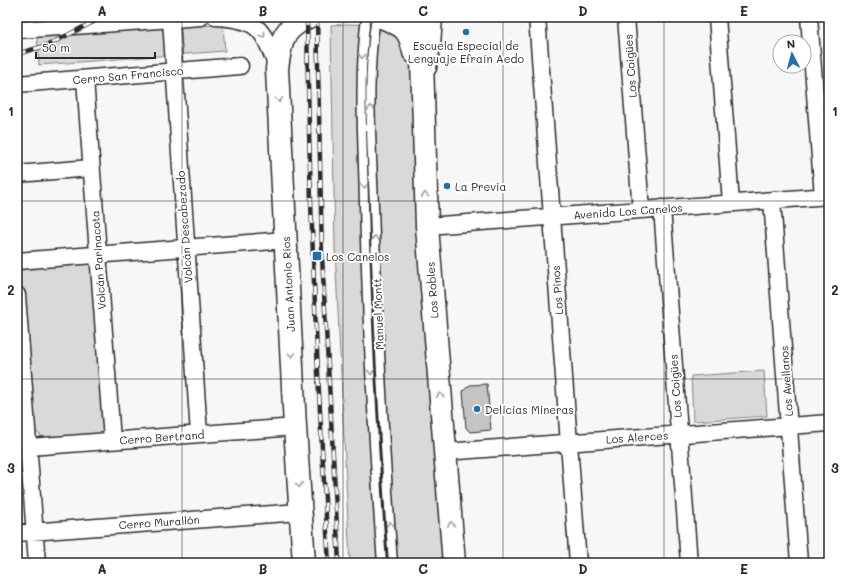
<svg xmlns="http://www.w3.org/2000/svg" width="846" height="580" font-family="Mali,sans-serif">
	<style>
		.green { fill: #d9d9d9; stroke: #828282 }
		.building { fill: #c4c4c4; stroke: #2b2b2b }
		.lines { fill: none; stroke-linecap: round; stroke-linejoin: round }
		.lane-casing { stroke: #2b2b2b; stroke-width: 11 }
		.street-casing { stroke: #2b2b2b; stroke-width: 19 }
		.primary-casing { stroke: #2b2b2b; stroke-width: 25 }
		.lane { stroke: #fff; stroke-width: 8 }
		.street { stroke: #fff; stroke-width: 16 }
		.primary { stroke: #fff; stroke-width: 22 }
		.rail-casing { stroke: #2b2b2b; stroke-width: 4.5 }
		.rail { stroke: #fff; stroke-width: 3; stroke-dasharray: 9; stroke-linecap: butt }
		.oneway { stroke: #a0a0a0 }
		.grid { fill: none; stroke: #2b2b2b; stroke-width: 1; stroke-opacity: 0.55 }
		.poi-dot { fill: #1f6fb2; stroke: #fff; stroke-width: 1.5 }
		.labels { text-anchor: middle; dominant-baseline: central; stroke-width: 4; stroke-linejoin: round; paint-order: stroke }
		.poi-label { font-size: 11px; fill: #2b2b2b; stroke: #fff; text-anchor: start }
		.street-label { font-size: 11px; fill: #2b2b2b; stroke: #fff }
		.neatline { fill: none; stroke: #2b2b2b; stroke-width: 1.5 }
		.grid-label { font-size: 13px; text-anchor: middle; font-weight: bold; fill: #2b2b2b }
	</style>
	<rect width="100%" height="100%" fill="#f7f7f7"/>
	<filter id="ink" filterUnits="userSpaceOnUse"><feTurbulence type="fractalNoise" baseFrequency=".025" numOctaves="2"/><feDisplacementMap in="SourceGraphic" scale="8" xChannelSelector="R" yChannelSelector="G"/><feConvolveMatrix kernelMatrix="1 2 1 2 8 2 1 2 1" color-interpolation-filters="sRGB"/></filter>
	<g filter="url(#ink)">
		<!-- green -->
		<path class="green" d="M350 24 373 25 403 32 412 47 414 90 413 151 446 563H350L335 249 331 25Z
			M223 25 225 51 39 65 37 36 175 26Z
			M86 260 92 267 106 428 99 435 44 438 34 430 20 272 25 265Z
			M764 371 767 416 693 421 691 376Z"/>
		<!-- building -->
		<path class="building" d="M487 384 491 430 470 432 466 428 463 391 470 385Z"/>
		<g class="lines">
			<defs>
				<path id="lane" d="M366 17C358 79 363 142 364 204 367 324 373 444 382 563
					M376 17C366 79 372 144 374 207 378 326 384 444 393 563"/>
				<path id="street" d="M216 17C260 20 262 28 277 67
					M537 17 578 563
					M626 17 641 210
					M717 17 731 203
					M809 17 823 196
					M171 20 199 434
					M17 30 201 17
					M428 68 432 45 434 17
					M85 79 112 440
					M17 84 240 66
					M17 174 91 168
					M772 200 799 563
					M662 208 689 563
					M427 226 829 196
					M17 261 286 240
					M17 295 37 563
					M29 447 295 427
					M445 452 829 423
					M17 533 300 512"/>
				<path id="primary" d="M382 17C404 26 409 28 414 52
					M415 17 419 30 422 60 427 226 454 563
					M304 563 295 427 277 69C281 41 281 30 308 17"/>
			</defs>
			<!-- lane casing -->
			<use href="#lane" class="lane-casing"/>
			<!-- street casing -->
			<use href="#street" class="street-casing"/>
			<!-- primary casing -->
			<use href="#primary" class="primary-casing"/>
			<!-- lane -->
			<use href="#lane" class="lane"/>
			<!-- street -->
			<use href="#street" class="street"/>
			<!-- primary -->
			<use href="#primary" class="primary"/>
			<defs>
				<path id="rail" d="M307 17C309 199 317 381 329 563
					M317 17 322 256 339 563
					M17 54 48 45 103 17"/>
			</defs>
			<!-- rail casing -->
			<use href="#rail" class="rail-casing"/>
			<!-- rail -->
			<use href="#rail" class="rail"/>
		</g>
		<!-- one-way arrows -->
		<defs><path id="oneway-chevron" d="M-2-3.5L2.5 0L-2 3.5" fill="none" stroke-width="1.6" stroke-linecap="round" stroke-linejoin="round"/></defs>
		<g class="oneway">
			<use href="#oneway-chevron" transform="translate(263 35) rotate(52)"/>
			<use href="#oneway-chevron" transform="translate(362 56) rotate(93)"/>
			<use href="#oneway-chevron" transform="translate(279 100) rotate(87)"/>
			<use href="#oneway-chevron" transform="translate(371 108) rotate(-91)"/>
			<use href="#oneway-chevron" transform="translate(364 186) rotate(89)"/>
			<use href="#oneway-chevron" transform="translate(425 195) rotate(-93)"/>
			<use href="#oneway-chevron" transform="translate(375 238) rotate(-92)"/>
			<use href="#oneway-chevron" transform="translate(292 355) rotate(87)"/>
			<use href="#oneway-chevron" transform="translate(371 372) rotate(87)"/>
			<use href="#oneway-chevron" transform="translate(440 395) rotate(-94)"/>
			<use href="#oneway-chevron" transform="translate(299 485) rotate(86)"/>
			<use href="#oneway-chevron" transform="translate(390 524) rotate(-94)"/>
			<use href="#oneway-chevron" transform="translate(451 524) rotate(-95)"/>
		</g>
	</g>
	<!-- grid -->
	<path class="grid" d="M182 17V563M343 17V563M503 17V563M664 17V563M17 201H829M17 379H829"/>
	<!-- markers -->
	<g class="poi-dot">
		<circle cx="466" cy="32" r="4"/>
		<circle cx="447" cy="186" r="4"/>
		<rect x="312" y="251" width="10" height="10" rx="2"/>
		<circle cx="477" cy="409" r="4"/>
	</g>
	<g class="labels">
		<!-- poi labels -->
		<g class="poi-label">
			<text x="466" y="45" text-anchor="middle">Escuela Especial de<tspan x="466" dy="13">Lenguaje Efraín Aedo</tspan></text>
			<text x="455" y="186">La Previa</text>
			<text x="326" y="256">Los Canelos</text>
			<text x="485" y="409">Delicias Mineras</text>
		</g>
		<!-- street labels -->
		<g class="street-label">
			<text transform="translate(630 66) rotate(-94)">Los Coigües</text>
			<text transform="translate(128 75) rotate(-5)">Cerro San Francisco</text>
			<text transform="translate(628 211) rotate(-4)">Avenida Los Canelos</text>
			<text transform="translate(184 227) rotate(-94)">Volcán Descabezado</text>
			<text transform="translate(98 260) rotate(-94)">Volcán Parinacota</text>
			<text transform="translate(288 284) rotate(-93)">Juan Antonio Ríos</text>
			<text transform="translate(432 290) rotate(-94)">Los Robles</text>
			<text transform="translate(557 290) rotate(-94)">Los Pinos</text>
			<text transform="translate(378 314) rotate(-92)">Manuel Montt</text>
			<text transform="translate(786 381) rotate(-94)">Los Avellanos</text>
			<text transform="translate(675 386) rotate(-94)">Los Coigües</text>
			<text transform="translate(162 437) rotate(-4)">Cerro Bertrand</text>
			<text transform="translate(637 437) rotate(-4)">Los Alerces</text>
			<text transform="translate(159 522) rotate(-4)">Cerro Murallón</text>
		</g>
	</g>
	<!-- margin -->
	<rect width="846" height="580" fill="none" stroke="#fff" stroke-width="44"/>
	<!-- north arrow -->
	<g transform="translate(792 54) rotate(354)"><circle r="19" fill="#ffffff" stroke="#aaaaaa"/>
	<path d="M0-3L7 15L0 10L-7 15Z" fill="#1f6fb2"/>
	<text y="-6" font-size="11" font-weight="bold" text-anchor="middle" fill="#2b2b2b">N</text>
	</g>
	<!-- scale -->
	<path d="M36 52v6h119v-6" fill="none" stroke="#2b2b2b" stroke-width="2"/>
	<text x="42" y="52" font-size="12" fill="#2b2b2b" stroke="#ffffff" stroke-width="3" paint-order="stroke">50 m</text>
	<rect x="22" y="22" width="802" height="536" class="neatline"/>
	<g class="grid-label">
		<text x="102" y="16">A</text>
		<text x="263" y="16">B</text>
		<text x="423" y="16">C</text>
		<text x="583" y="16">D</text>
		<text x="744" y="16">E</text>
		<text x="11" y="116">1</text>
		<text x="835" y="116">1</text>
		<text x="11" y="295">2</text>
		<text x="835" y="295">2</text>
		<text x="11" y="473">3</text>
		<text x="835" y="473">3</text>
		<text x="102" y="574">A</text>
		<text x="263" y="574">B</text>
		<text x="423" y="574">C</text>
		<text x="583" y="574">D</text>
		<text x="744" y="574">E</text>
	</g>
</svg>
